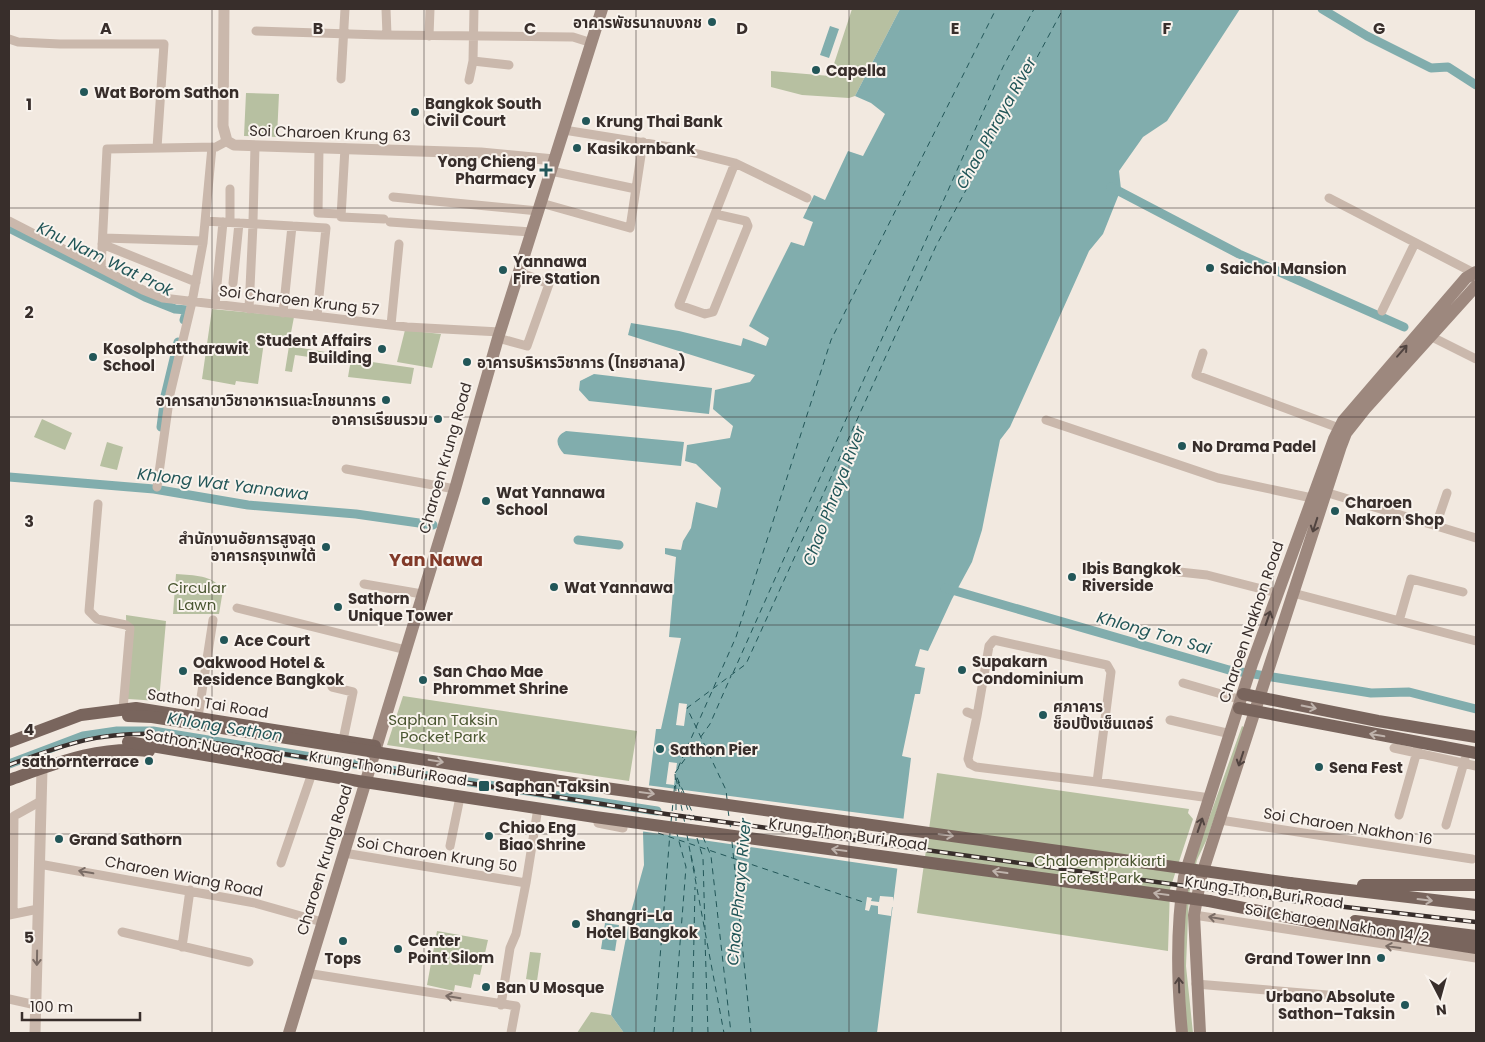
<svg xmlns="http://www.w3.org/2000/svg" width="1485" height="1042" font-family="Poppins,'Noto Sans Thai',sans-serif">
	<style>
		.green { fill: #b7c0a1 }
		.water { fill: #81adad }
		.pier { fill: #f2e9e0 }
		.lines { fill: none; stroke-linecap: round; stroke-linejoin: round }
		.canal { stroke: #81adad; stroke-width: 9 }
		.ferry { stroke: #225658; stroke-width: 1; stroke-dasharray: 6 5; stroke-linecap: butt }
		.minor { stroke: #cab8ac; stroke-width: 9 }
		.tertiary { stroke: #cab8ac; stroke-width: 11 }
		.secondary { stroke: #9d887e; stroke-width: 12 }
		.primary { stroke: #79655d; stroke-width: 12 }
		.rail-casing { stroke: #382e2b; stroke-width: 4.5 }
		.rail { stroke: #f9f3ed; stroke-width: 2.5; stroke-dasharray: 8; stroke-linecap: butt }
		.primary-bridge { stroke: #79655d; stroke-width: 12 }
		.oneway { stroke: #514440 }
		.oneway2 { stroke: #bfb3ac }
		.oneway3 { stroke: #7a6c65 }
		.grid { fill: none; stroke: #382e2b; stroke-width: 1; stroke-opacity: 0.55 }
		.poi-dot { fill: #225658; stroke: #f9f3ed; stroke-width: 2 }
		.labels { text-anchor: middle; dominant-baseline: central; stroke-width: 4; stroke-linejoin: round; paint-order: stroke }
		.poi-label { font-size: 15px; font-weight: bold; fill: #382e2b; stroke: #f9f3ed; text-anchor: start }
		.street-label { font-size: 15px; fill: #382e2b; stroke: #f9f3ed }
		.park-label { font-size: 15px; fill: #495530; stroke: #f9f3ed }
		.water-label { font-size: 16px; font-style: italic; fill: #225658; stroke: #f9f3ed }
		.quarter-label { font-size: 18px; font-weight: bold; fill: #823a29; stroke: #f9f3ed }
		.grid-label { font-size: 16px; text-anchor: middle; font-weight: bold; fill: #382e2b; stroke: #f9f3ed; stroke-width: 4; stroke-linejoin: round; paint-order: stroke }
	</style>
	<rect width="100%" height="100%" fill="#f2e9e0"/>
	<!-- green -->
	<path class="green" d="M852 9H900L855 96 849 98 802 95 771 87V71L830 76Z
		M246 93 279 94 277 137 244 136Z
		M212 309 294 317 290 338 265 335 258 384 236 381 235 385 202 379Z
		M405 330 441 334 432 368 397 362Z
		M289 346 344 355V362L295 355 292 372 285 371Z
		M351 359 414 368 411 384 348 377Z
		M42 419 72 433 65 450 34 437Z
		M107 442 123 447 117 470 100 466Z
		M176 574C195 576 211 574 223 590L219 614H173Z
		M126 615 166 621 159 701 128 699Z
		M403 696 637 731 629 781 387 745Z
		M1242 726 1245 728 1207 839 1197 860 1189 894 1186 966 1193 1033H1186L1183 992 1184 903 1193 863Z
		M937 773 1189 809 1188 813 1193 819 1170 889 1168 951 917 913Z
		M437 931 488 940 480 975 474 974 471 988 455 985 454 991 427 985Z
		M530 952 541 953 537 981 526 979Z
		M591 1012 611 1015 624 1033H577Z"/>
	<!-- water -->
	<path class="water" d="M900 9H1240L1167 121 1143 137 1119 171 1121 189 1103 234 1089 251 1010 427 1000 440 982 530 972 562 952 599 928 651 920 649 915 666 925 668 920 694H915L902 756 911 758 877 1033H624L611 1015 631 912 644 865 643 833 656 729H661L681 638 669 637 676 557 665 554V548L681 550 683 541 691 528 696 502 717 508 721 488 696 464 685 461 687 445 730 438 733 426 713 409 715 390 750 382 755 375 628 335 631 323 679 331 741 346 743 338 766 346 769 338 749 326 791 242 804 246 813 222 803 218 814 195 825 200 848 151 863 156 885 114 871 103 855 96Z
		M830 26 839 29 829 58 820 55Z
		M594 374 712 388 709 414 589 401 579 390 580 381Z
		M566 431 684 442 681 466 564 454C556 445 554 437 566 431Z
		M605 923 619 925 615 951 601 949Z"/>
	<!-- pier -->
	<path class="pier" d="M679 703 687 704 684 726 676 725Z
		M669 762 677 763 674 785 666 784Z
		M646 785 906 819 900 869 640 831Z
		M880 896 893 897 895 907H892L891 916 878 914V906L871 905 869 911 865 910 867 897 872 898 871 901 879 902Z"/>
	<g class="lines">
		<!-- canal -->
		<path class="canal" d="M1322 9 1367 36 1431 68 1448 67 1476 85
			M1111 187 1239 254 1404 327
			M9 228 145 297 175 309 187 310 184 320
			M161 427 165 396 178 342
			M9 477 154 489 248 505 356 514 433 525
			M578 540 619 545
			M945 588 1229 670 1371 693 1409 692 1476 709
			M9 764 83 736 117 731H153L440 778
			M450 779 657 811"/>
		<!-- ferry -->
		<path class="ferry" d="M733 673 1003 67 1034 9
			M678 768 736 637 831 340 996 9
			M675 774 676 792
			M676 778 679 792
			M678 781 682 793
			M674 792 675 781
			M684 793 675 773 710 724 731 676
			M727 799 726 790 687 708 746 664 936 246 1063 9
			M676 804V822
			M686 804 692 824
			M681 805 685 824
			M689 805 698 825
			M728 810 731 831
			M671 822 673 803
			M658 833 866 903
			M687 835 724 1033
			M703 837 711 856 731 1033
			M697 838 703 858 705 930
			M732 842 751 1033
			M691 855 696 878
			M705 939 708 1033
			M654 1033 670 833
			M673 1033 686 867 677 834
			M692 1033 695 887"/>
		<!-- minor -->
		<path class="minor" d="M386 9 387 35
			M256 31 381 35 573 37 592 43
			M429 36 430 9
			M9 39 18 42 60 44H164L157 148
			M473 61 509 65
			M341 79 345 9
			M469 80 473 61 474 9
			M564 130 670 147 735 163 807 198
			M319 148 318 213 340 214
			M345 148 341 217 384 219
			M551 171 636 189
			M393 197 538 211
			M1329 198 1474 273
			M541 203 630 228 643 142
			M715 214 746 221 748 226 713 312 705 314 679 305 735 163
			M9 221 143 290 163 298 407 327 500 332
			M205 221 326 228 317 316
			M253 221 255 146
			M230 222V189
			M390 222 531 232
			M103 238 203 241
			M102 244 196 282
			M101 268 107 149 216 147 227 141
			M233 283 239 223
			M215 305 223 222
			M249 309 253 224
			M1382 311 1415 243
			M283 313 292 226
			M391 325 399 244
			M1430 336 1476 359
			M498 338 527 346 549 284 519 272
			M1203 353 1196 375 1339 428
			M1046 420 1218 478 1312 498
			M346 469 455 489
			M157 487 170 394 192 302 203 243 212 147
			M1325 492 1476 538
			M98 504 89 611 97 619 126 625 130 628 123 709
			M1436 525 1447 493
			M1152 569 1207 575 1277 593
			M364 584 422 594
			M1293 593 1476 641
			M237 608 406 650
			M1399 621 1411 579 1463 592
			M1183 683 1242 700
			M332 687 353 692 343 740
			M967 712 977 716 968 759 970 764 976 767 1097 782
			M977 716 989 646 994 640 1107 665 1111 672 1097 782 1210 798
			M198 717 213 620
			M1170 720 1231 734
			M1394 748 1476 766
			M1399 815 1418 748
			M1220 820 1472 859
			M598 823 623 828
			M1446 825 1465 759
			M450 846 459 802
			M344 853 526 883
			M281 863 310 779
			M39 864 255 903 322 922
			M13 914 14 816 41 801
			M9 915 38 909
			M1194 915 1476 958
			M122 932 249 962
			M182 947 190 890
			M306 973 516 1006 511 1033
			M1196 984 1351 997
			M9 999 36 1005
			M501 1005 510 948 516 934 526 883 537 814"/>
		<!-- tertiary -->
		<path class="tertiary" d="M224 9 223 126 227 141 234 145 481 153 554 160
			M35 1033 42 769"/>
		<!-- secondary -->
		<path class="secondary" d="M289 1033 455 489 498 338 602 9
			M1182 1033C1177 982 1176 928 1184 877L1252 664 1334 439 1343 421 1466 278 1476 272
			M1200 1033 1194 915 1201 877 1341 446 1346 433 1365 409 1476 286"/>
		<!-- primary -->
		<path class="primary" d="M1243 694 1378 721 1476 737
			M1239 708 1476 753
			M9 742 81 715 136 708 375 746
			M9 780C54 764 100 745 149 751
			M1290 883 1476 905
			M1363 885H1476
			M1209 901 1328 925 1476 948
			M1355 921 1476 936"/>
		<defs>
			<path id="rail" d="M9 765C64 745 96 732 157 734L666 814 1293 901 1476 922"/>
		</defs>
		<!-- rail casing -->
		<use href="#rail" class="rail-casing"/>
		<!-- rail -->
		<use href="#rail" class="rail"/>
		<!-- primary-bridge -->
		<path class="primary-bridge" d="M128 716 152 717 598 787 1290 883
			M128 742 358 781 595 817 1209 901"/>
	</g>
	<!-- one-way arrows -->
	<defs><path id="oneway-shaft" d="M-6 0H5M1.5-3L5.5 0L1.5 3" fill="none" stroke-width="1.6" stroke-linecap="round" stroke-linejoin="round" transform="scale(1.25)"/></defs>
	<g class="oneway">
		<use href="#oneway-shaft" transform="translate(1402 351) rotate(-49)"/>
		<use href="#oneway-shaft" transform="translate(1315 525) rotate(108)"/>
		<use href="#oneway-shaft" transform="translate(1268 618) rotate(-71)"/>
		<use href="#oneway-shaft" transform="translate(1241 759) rotate(108)"/>
		<use href="#oneway-shaft" transform="translate(1200 825) rotate(-71)"/>
		<use href="#oneway-shaft" transform="translate(1179 985) rotate(-92)"/>
	</g>
	<g class="oneway2">
		<use href="#oneway-shaft" transform="translate(1309 707) rotate(11)"/>
		<use href="#oneway-shaft" transform="translate(1377 735) rotate(-170)"/>
		<use href="#oneway-shaft" transform="translate(436 761) rotate(9)"/>
		<use href="#oneway-shaft" transform="translate(647 793) rotate(8)"/>
		<use href="#oneway-shaft" transform="translate(946 835) rotate(8)"/>
		<use href="#oneway-shaft" transform="translate(839 850) rotate(-172)"/>
		<use href="#oneway-shaft" transform="translate(1000 872) rotate(-172)"/>
		<use href="#oneway-shaft" transform="translate(1161 894) rotate(-172)"/>
		<use href="#oneway-shaft" transform="translate(1425 900) rotate(7)"/>
	</g>
	<g class="oneway3">
		<use href="#oneway-shaft" transform="translate(86 872) rotate(-170)"/>
		<use href="#oneway-shaft" transform="translate(1216 918) rotate(-171)"/>
		<use href="#oneway-shaft" transform="translate(1393 947) rotate(-172)"/>
		<use href="#oneway-shaft" transform="translate(37 958) rotate(91)"/>
		<use href="#oneway-shaft" transform="translate(453 997) rotate(-171)"/>
	</g>
	<!-- grid -->
	<path class="grid" d="M212 9V1033M424 9V1033M636 9V1033M849 9V1033M1061 9V1033M1273 9V1033M9 208H1476M9 417H1476M9 625H1476M9 834H1476"/>
	<!-- markers -->
	<g class="poi-dot">
		<circle cx="712" cy="22" r="5"/>
		<circle cx="816" cy="70" r="5"/>
		<circle cx="84" cy="92" r="5"/>
		<circle cx="415" cy="112" r="5"/>
		<circle cx="586" cy="121" r="5"/>
		<circle cx="577" cy="148" r="5"/>
		<path d="M543.5 162.5h5v5h5v5h-5v5h-5v-5h-5v-5h5z"/>
		<circle cx="1210" cy="268" r="5"/>
		<circle cx="503" cy="270" r="5"/>
		<circle cx="382" cy="349" r="5"/>
		<circle cx="93" cy="357" r="5"/>
		<circle cx="467" cy="362" r="5"/>
		<circle cx="386" cy="400" r="5"/>
		<circle cx="438" cy="419" r="5"/>
		<circle cx="1182" cy="446" r="5"/>
		<circle cx="486" cy="501" r="5"/>
		<circle cx="1335" cy="511" r="5"/>
		<circle cx="326" cy="547" r="5"/>
		<circle cx="1072" cy="577" r="5"/>
		<circle cx="554" cy="587" r="5"/>
		<circle cx="338" cy="607" r="5"/>
		<circle cx="224" cy="640" r="5"/>
		<circle cx="962" cy="670" r="5"/>
		<circle cx="183" cy="671" r="5"/>
		<circle cx="423" cy="680" r="5"/>
		<circle cx="1043" cy="715" r="5"/>
		<circle cx="660" cy="749" r="5"/>
		<circle cx="149" cy="761" r="5"/>
		<circle cx="1319" cy="767" r="5"/>
		<rect x="478" y="780" width="12" height="12" rx="2.5"/>
		<circle cx="489" cy="836" r="5"/>
		<circle cx="59" cy="839" r="5"/>
		<circle cx="576" cy="924" r="5"/>
		<circle cx="343" cy="941" r="5"/>
		<circle cx="398" cy="949" r="5"/>
		<circle cx="1381" cy="958" r="5"/>
		<circle cx="486" cy="987" r="5"/>
		<circle cx="1405" cy="1005" r="5"/>
	</g>
	<g class="labels">
		<!-- poi labels -->
		<g class="poi-label">
			<text x="702" y="22" text-anchor="end">อาคารพัชรนาถบงกช</text>
			<text x="826" y="70">Capella</text>
			<text x="94" y="92">Wat Borom Sathon</text>
			<text x="425" y="103">Bangkok South<tspan x="425" dy="17">Civil Court</tspan></text>
			<text x="596" y="121">Krung Thai Bank</text>
			<text x="587" y="148">Kasikornbank</text>
			<text x="536" y="161" text-anchor="end">Yong Chieng<tspan x="536" dy="17">Pharmacy</tspan></text>
			<text x="513" y="261">Yannawa<tspan x="513" dy="17">Fire Station</tspan></text>
			<text x="1220" y="268">Saichol Mansion</text>
			<text x="372" y="340" text-anchor="end">Student Affairs<tspan x="372" dy="17">Building</tspan></text>
			<text x="103" y="348">Kosolphattharawit<tspan x="103" dy="17">School</tspan></text>
			<text x="477" y="362">อาคารบริหารวิชาการ (ไทยฮาลาล)</text>
			<text x="376" y="400" text-anchor="end">อาคารสาขาวิชาอาหารและโภชนาการ</text>
			<text x="428" y="419" text-anchor="end">อาคารเรียนรวม</text>
			<text x="1192" y="446">No Drama Padel</text>
			<text x="496" y="492">Wat Yannawa<tspan x="496" dy="17">School</tspan></text>
			<text x="1345" y="502">Charoen<tspan x="1345" dy="17">Nakorn Shop</tspan></text>
			<text x="316" y="538" text-anchor="end">สำนักงานอัยการสูงสุด<tspan x="316" dy="17">อาคารกรุงเทพใต้</tspan></text>
			<text x="1082" y="568">Ibis Bangkok<tspan x="1082" dy="17">Riverside</tspan></text>
			<text x="564" y="587">Wat Yannawa</text>
			<text x="348" y="598">Sathorn<tspan x="348" dy="17">Unique Tower</tspan></text>
			<text x="234" y="640">Ace Court</text>
			<text x="972" y="661">Supakarn<tspan x="972" dy="17">Condominium</tspan></text>
			<text x="193" y="662">Oakwood Hotel &amp;<tspan x="193" dy="17">Residence Bangkok</tspan></text>
			<text x="433" y="671">San Chao Mae<tspan x="433" dy="17">Phrommet Shrine</tspan></text>
			<text x="1053" y="706">ศุภาคาร<tspan x="1053" dy="17">ช็อปปิ้งเซ็นเตอร์</tspan></text>
			<text x="670" y="749">Sathon Pier</text>
			<text x="139" y="761" text-anchor="end">sathornterrace</text>
			<text x="1329" y="767">Sena Fest</text>
			<text x="495" y="786">Saphan Taksin</text>
			<text x="499" y="827">Chiao Eng<tspan x="499" dy="17">Biao Shrine</tspan></text>
			<text x="69" y="839">Grand Sathorn</text>
			<text x="586" y="915">Shangri-La<tspan x="586" dy="17">Hotel Bangkok</tspan></text>
			<text x="408" y="940">Center<tspan x="408" dy="17">Point Silom</tspan></text>
			<text x="343" y="958" text-anchor="middle">Tops</text>
			<text x="1371" y="958" text-anchor="end">Grand Tower Inn</text>
			<text x="496" y="987">Ban U Mosque</text>
			<text x="1395" y="996" text-anchor="end">Urbano Absolute<tspan x="1395" dy="17">Sathon–Taksin</tspan></text>
		</g>
		<!-- street labels -->
		<g class="street-label">
			<text transform="translate(330 133) rotate(2)">Soi Charoen Krung 63</text>
			<text transform="translate(299 300) rotate(7)">Soi Charoen Krung 57</text>
			<text transform="translate(445 458) rotate(-74)">Charoen Krung Road</text>
			<text transform="translate(1251 622) rotate(-71)">Charoen Nakhon Road</text>
			<text transform="translate(208 703) rotate(9)">Sathon Tai Road</text>
			<text transform="translate(214 746) rotate(10)">Sathon Nuea Road</text>
			<text transform="translate(388 768) rotate(9)">Krung Thon Buri Road</text>
			<text transform="translate(1348 826) rotate(9)">Soi Charoen Nakhon 16</text>
			<text transform="translate(848 834) rotate(8)">Krung Thon Buri Road</text>
			<text transform="translate(437 854) rotate(9)">Soi Charoen Krung 50</text>
			<text transform="translate(324 860) rotate(-73)">Charoen Krung Road</text>
			<text transform="translate(184 876) rotate(11)">Charoen Wiang Road</text>
			<text transform="translate(1264 892) rotate(8)">Krung Thon Buri Road</text>
			<text transform="translate(1337 923) rotate(9)">Soi Charoen Nakhon 14/2</text>
		</g>
		<!-- park labels -->
		<g class="park-label">
			<text x="197" y="587">Circular<tspan x="197" dy="17">Lawn</tspan></text>
			<text x="443" y="719">Saphan Taksin<tspan x="443" dy="17">Pocket Park</tspan></text>
			<text x="1100" y="860">Chaloemprakiarti<tspan x="1100" dy="17">Forest Park</tspan></text>
		</g>
		<!-- water labels -->
		<g class="water-label">
			<text transform="translate(996 123) rotate(-61)">Chao Phraya River</text>
			<text transform="translate(105 259) rotate(26)">Khu Nam Wat Prok</text>
			<text transform="translate(223 484) rotate(7)">Khlong Wat Yannawa</text>
			<text transform="translate(834 496) rotate(-69)">Chao Phraya River</text>
			<text transform="translate(1154 633) rotate(16)">Khlong Ton Sai</text>
			<text transform="translate(225 727) rotate(9)">Khlong Sathon</text>
			<text transform="translate(739 892) rotate(-85)">Chao Phraya River</text>
		</g>
		<!-- quarter labels -->
		<g class="quarter-label">
			<text x="436" y="559">Yan Nawa</text>
		</g>
	</g>
	<g class="grid-label">
		<text x="106" y="34">A</text>
		<text x="318" y="34">B</text>
		<text x="530" y="34">C</text>
		<text x="742" y="34">D</text>
		<text x="955" y="34">E</text>
		<text x="1167" y="34">F</text>
		<text x="1379" y="34">G</text>
		<text x="29" y="110">1</text>
		<text x="29" y="318">2</text>
		<text x="29" y="527">3</text>
		<text x="29" y="735">4</text>
		<text x="29" y="943">5</text>
	</g>
	<!-- border -->
	<rect width="1485" height="1042" fill="none" stroke="#382e2b" stroke-width="20"/>
	<!-- north arrow -->
	<g transform="translate(1440 997) rotate(174)" stroke="#f9f3ed" stroke-width="4" paint-order="stroke">
	<path d="M0-4L9 19L0 12L-9 19Z" fill="#382e2b"/>
	<text y="-8" font-size="14" font-weight="bold" text-anchor="middle" fill="#382e2b">N</text>
	</g>
	<!-- scale -->
	<path d="M22 1012v8h118v-8" fill="none" stroke="#382e2b" stroke-width="2.5"/>
	<text x="30" y="1012" font-size="15" fill="#382e2b" stroke="#f9f3ed" stroke-width="4" paint-order="stroke">100 m</text>
</svg>
